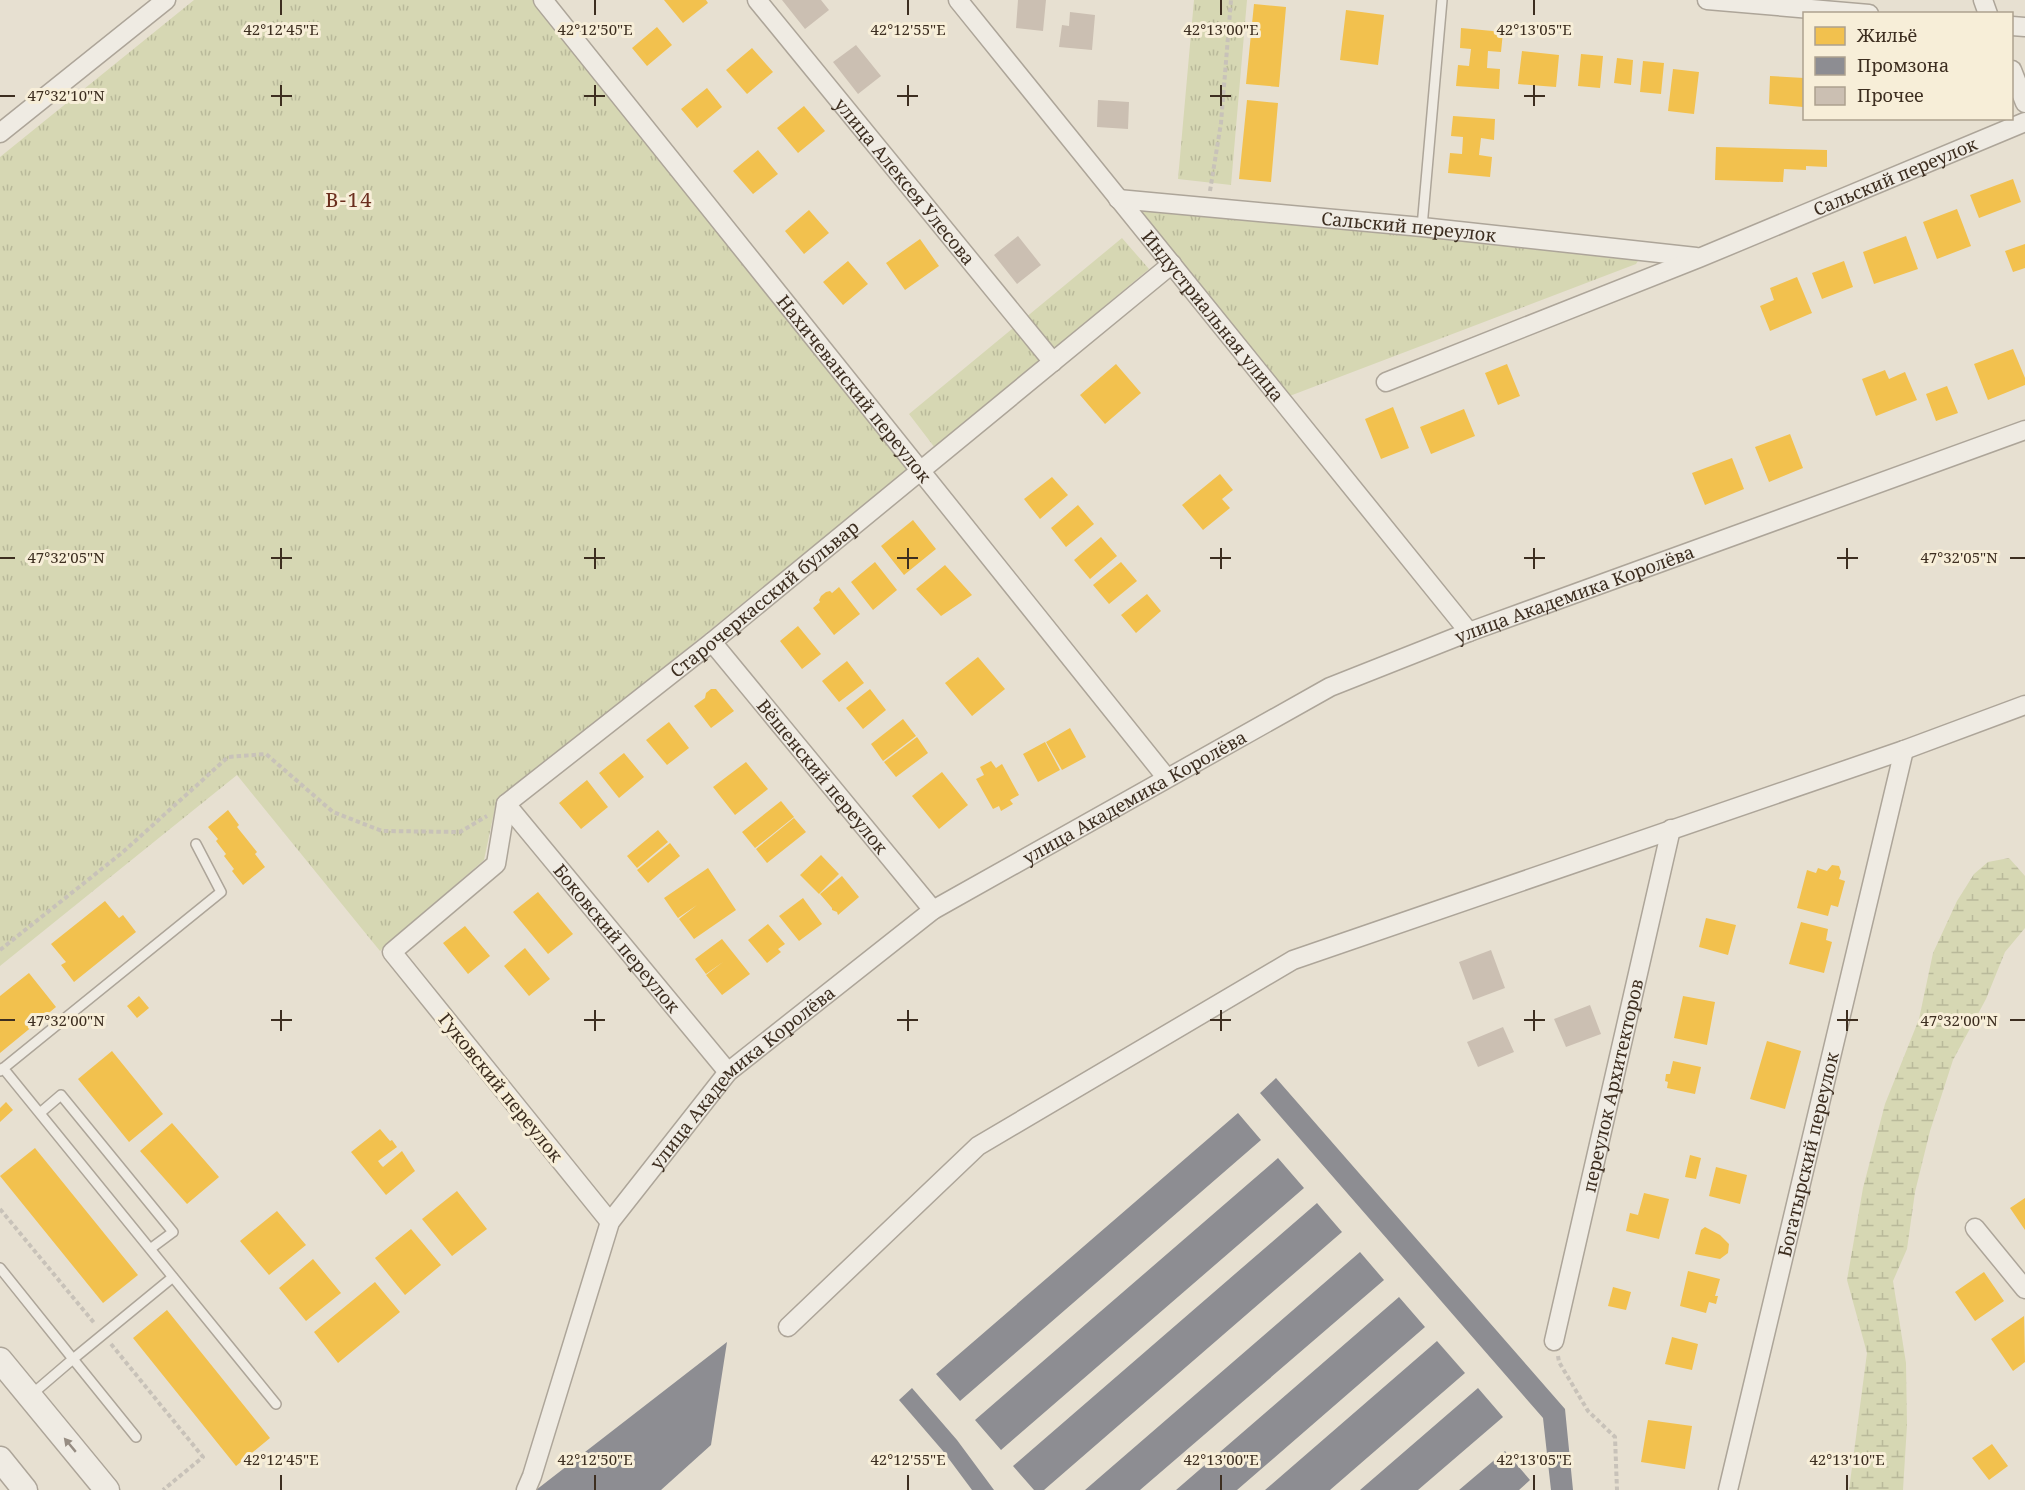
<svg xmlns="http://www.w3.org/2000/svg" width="2025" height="1490" font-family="'Noto Serif',serif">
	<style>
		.grass { fill: url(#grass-tufts) }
		.wetland { fill: url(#wetland-marsh) }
		.homes { fill: #f2c14e }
		.industry { fill: #8d8d92 }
		.building { fill: #cbbfb2 }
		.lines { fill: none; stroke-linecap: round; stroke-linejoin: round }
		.service-casing { stroke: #ada599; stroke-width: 12 }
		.minor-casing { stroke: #ada599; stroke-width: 21 }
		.tertiary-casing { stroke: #ada599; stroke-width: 27 }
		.path { stroke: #c8c2b9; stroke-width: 4; stroke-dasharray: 4.5 3; stroke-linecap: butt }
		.service { stroke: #efebe3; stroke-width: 9 }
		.minor { stroke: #efebe3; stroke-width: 18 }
		.tertiary { stroke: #efebe3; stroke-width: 24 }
		.oneway { fill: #968c82 }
		.ticks { fill: none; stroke: #3d2e20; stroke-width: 2 }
		.labels { text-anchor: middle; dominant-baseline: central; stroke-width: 6; stroke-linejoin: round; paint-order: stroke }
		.street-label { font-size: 18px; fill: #3d2e20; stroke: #f7eed8 }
		.neighbourhood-label { font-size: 20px; letter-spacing: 1.5px; fill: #6b2e1e; stroke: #f7eed8 }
		.ticks-label { font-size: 15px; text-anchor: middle; fill: #3d2e20; stroke: #f7eed8; stroke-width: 6; stroke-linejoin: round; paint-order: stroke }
	</style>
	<defs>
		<pattern id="grass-tufts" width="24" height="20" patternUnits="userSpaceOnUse" patternTransform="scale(1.5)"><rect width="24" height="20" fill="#d6d7b3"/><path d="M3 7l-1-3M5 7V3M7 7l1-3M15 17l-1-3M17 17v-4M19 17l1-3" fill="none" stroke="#b9b99a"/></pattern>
		<pattern id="wetland-marsh" width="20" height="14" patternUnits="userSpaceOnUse" patternTransform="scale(1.5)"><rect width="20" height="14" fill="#d6d7b3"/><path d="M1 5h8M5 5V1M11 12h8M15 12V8" fill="none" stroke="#b9b99a"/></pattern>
	</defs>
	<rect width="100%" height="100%" fill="#e7e0d1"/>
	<!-- grass -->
	<path class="grass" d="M194 0H534L910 468 496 803 484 860 380 951 237 775 0 966V157Z
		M1194 0H1247L1231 185 1178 179Z
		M1145 209 1641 256 1636 264 1287 397 1140 215Z
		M1122 238 1149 269 935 448 909 414Z"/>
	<!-- wetland -->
	<path class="wetland" d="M2009 858 2025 876V928L2005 952 1986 999 1953 1060 1930 1131 1915 1192 1907 1249 1893 1281 1906 1363 1907 1425 1903 1490H1849L1867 1353 1847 1280 1863 1188 1885 1104 1919 1019 1933 953 1957 901 1974 874 1988 862Z"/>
	<!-- homes -->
	<path class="homes" d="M664 0H706L708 3 683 23Z
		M1254 4 1286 7 1279 87 1246 84Z
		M1346 10 1384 15 1378 65 1340 60Z
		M657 27 672 45 647 66 632 48Z
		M1461 28 1503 32 1501 52 1488 51 1487 68 1500 69 1499 89 1456 86 1458 65 1469 66 1471 49 1460 48Z
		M752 48 773 72 747 94 726 70Z
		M1522 51 1559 55 1556 87 1518 84Z
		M1581 54 1603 56 1600 88 1578 86Z
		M1617 58 1633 60 1631 85 1614 83Z
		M1643 61 1664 63 1661 94 1640 92Z
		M1673 69 1699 72 1694 114 1668 111Z
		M1770 76 1804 78 1803 107 1769 104Z
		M707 88 722 107 697 128 681 109Z
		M1247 100 1278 103 1271 182 1239 179Z
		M804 106 825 131 798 153 777 128Z
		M1453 116 1495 119 1494 140 1481 138 1479 155 1492 157 1490 177 1448 173 1450 153 1462 154 1463 137 1451 136Z
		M1716 147 1827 150V167L1806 166V170L1784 169 1783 182 1715 180Z
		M758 150 778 174 753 194 733 171Z
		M2013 179 2021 202 1979 218 1970 195Z
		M1957 209 1971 246 1937 259 1923 222Z
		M809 210 829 233 804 254 785 231Z
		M1906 236 1918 269 1874 284 1863 252Z
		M920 239 939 266 905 290 886 263Z
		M2025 244V268L2013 272 2005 251Z
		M848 261 868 284 843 305 823 282Z
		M1844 261 1853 287 1822 299 1812 273Z
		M1797 277 1812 313 1770 331 1760 306 1774 300 1770 288Z
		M2013 349 2025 378V385L1988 400 1974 364Z
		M1116 364 1141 393 1105 424 1080 395Z
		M1507 364 1520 396 1498 405 1485 373Z
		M1885 370 1889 379 1905 372 1917 400 1876 416 1862 379Z
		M1947 386 1958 413 1936 421 1926 394Z
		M1393 407 1409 448 1381 459 1365 419Z
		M1464 409 1475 436 1431 454 1420 427Z
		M1790 434 1803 468 1769 482 1755 447Z
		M1732 458 1744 489 1705 505 1692 473Z
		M1220 474 1233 490 1222 499 1230 508 1203 530 1182 505Z
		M1052 477 1068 495 1040 519 1024 499Z
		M1078 505 1094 524 1066 547 1051 528Z
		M913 520 936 549 904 575 881 546Z
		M1101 537 1117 556 1090 579 1074 560Z
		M875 562 897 590 873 610 851 582Z
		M1121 562 1137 581 1109 604 1093 585Z
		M945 565 972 595 941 616 916 589Z
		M839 587 860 614 834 635 813 608 820 602 819 600 821 596 826 592 830 591 832 593Z
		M1147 594 1161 611 1136 633 1121 615Z
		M798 626 821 654 802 669 780 641Z
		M978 657 1005 689 972 716 945 683Z
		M847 661 864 683 839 702 822 681Z
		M711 689H716L734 711 711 728 694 706 705 698 706 693Z
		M870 689 886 710 863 729 846 708Z
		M903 719 916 736 883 761 871 744Z
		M669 722 689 748 667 765 646 740Z
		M1070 728 1086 757 1062 770 1046 742Z
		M917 737 928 753 896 777 884 762Z
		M1045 742 1060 770 1038 782 1023 754Z
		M624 753 644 777 619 798 599 773Z
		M991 761 996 768 1002 764 1019 795 1010 800 1013 804 1001 811 999 806 993 809 976 779 984 775 980 767Z
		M746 762 768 789 735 815 713 787Z
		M942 772 968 805 939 829 912 796Z
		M587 780 608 807 581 829 559 803Z
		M781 801 794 817 755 848 742 832Z
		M228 810 239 825 237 827 257 852 255 854 265 867 243 885 232 871 234 869 224 856 226 854 216 841 218 839 208 827Z
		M794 818 806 832 767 863 756 849Z
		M658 830 668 842 637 868 627 856Z
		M670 843 680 856 648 883 637 870Z
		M821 855 839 874 819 894 800 875Z
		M1832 865 1839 866 1841 872 1839 879 1845 881 1838 907 1831 905 1828 916 1797 908 1807 870 1816 873 1818 868 1827 871Z
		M708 868 736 910 694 939 679 919 697 905 678 918 664 898Z
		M842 876 859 897 838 915 837 912 832 910V908L820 894Z
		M538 892 573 934 548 954 513 912Z
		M803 898 822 924 799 941 779 916Z
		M105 901 119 918 123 915 136 932 74 982 61 965 66 962 51 944Z
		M1706 918 1736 925 1728 955 1699 947Z
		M1801 922 1828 929 1826 940 1832 942 1824 973 1789 964Z
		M768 924 785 944 778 949 781 952 767 963 748 940Z
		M465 926 490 956 468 974 443 943Z
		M722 939 750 974 722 995 706 975 723 962 706 974 695 959Z
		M525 948 550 979 529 996 504 966Z
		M29 973 56 1007 0 1053V996Z
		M139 996 149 1008 137 1018 127 1006Z
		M1683 996 1715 1002 1707 1045 1674 1038Z
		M1767 1041 1801 1051 1785 1109 1750 1099Z
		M112 1051 163 1114 129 1142 78 1079Z
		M1673 1061 1701 1067 1695 1094 1667 1088 1668 1082 1665 1081 1666 1074H1670Z
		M6 1102 13 1110 0 1122V1108Z
		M172 1123 219 1177 187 1204 140 1151Z
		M380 1129 390 1141 392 1140 397 1147 378 1161 381 1165 383 1167 402 1151 415 1171 386 1195 351 1152Z
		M35 1148 138 1275 103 1303 0 1176Z
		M1690 1155 1701 1158 1696 1179 1685 1177Z
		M1716 1167 1747 1175 1740 1204 1709 1196Z
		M457 1191 487 1229 452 1256 422 1219Z
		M1644 1193 1669 1199 1659 1239 1626 1231 1630 1213 1638 1215Z
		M2025 1198V1230L2010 1208Z
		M277 1211 306 1245 269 1275 240 1241Z
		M1705 1227 1720 1235 1729 1244 1728 1253 1720 1259 1695 1254 1701 1230Z
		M411 1229 441 1265 405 1295 375 1258Z
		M313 1259 341 1293 306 1321 279 1288Z
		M1688 1271 1720 1279 1715 1296H1718L1716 1304 1709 1302 1706 1313 1680 1306Z
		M1984 1272 2004 1301 1975 1321 1955 1292Z
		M375 1282 400 1312 338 1363 314 1332Z
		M1613 1287 1631 1292 1626 1310 1608 1306Z
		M167 1310 270 1438 236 1466 133 1338Z
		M2024 1316 2025 1362 2013 1371 1991 1339Z
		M1672 1337 1698 1344 1692 1370 1665 1364Z
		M1648 1420 1692 1426 1685 1469 1641 1462Z
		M1992 1444 2008 1466 1989 1480 1972 1458Z"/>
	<!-- industry -->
	<path class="industry" d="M1276 1078 1565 1409 1573 1490H1551L1543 1418 1260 1093Z
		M1238 1113 1261 1140 960 1401 936 1374Z
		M1278 1158 1304 1188 1001 1450 975 1420Z
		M1317 1203 1342 1232 1044 1490H1034L1013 1466Z
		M1360 1252 1384 1280 1140 1490H1085Z
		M1399 1297 1425 1327 1237 1490H1176Z
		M1437 1341 1465 1373 1330 1490H1265Z
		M727 1342 711 1445 661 1490H536Z
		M912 1388 957 1440 994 1490H972L943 1451 899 1400Z
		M1478 1388 1503 1417 1418 1490H1360Z
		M1505 1451 1530 1480 1519 1490H1459Z"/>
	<!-- building -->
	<path class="building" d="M782 0H821L829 10 805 29Z
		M1018 0H1046L1043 31 1016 28Z
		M1070 12 1095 15 1092 50 1059 47 1062 25 1069 26Z
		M856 45 881 76 858 94 833 62Z
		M1098 100 1129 102 1128 129 1097 127Z
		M1018 236 1041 265 1017 284 994 255Z
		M1491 950 1505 988 1473 1000 1459 962Z
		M1590 1005 1601 1034 1566 1047 1554 1019Z
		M1503 1027 1514 1052 1478 1067 1467 1042Z"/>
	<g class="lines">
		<defs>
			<path id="service" d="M1422 227 1442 0
				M3 1068 276 1404
				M0 1071 221 892 196 844
				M40 1113 61 1095 173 1232 150 1249
				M0 1268 73 1359 31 1395
				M136 1437 73 1359 173 1277"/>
			<g id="minor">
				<path id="s1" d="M543 0 1166 777"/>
				<path id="s2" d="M757 0 1053 362"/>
				<path id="s3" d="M958 0 1469 632"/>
				<path d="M1707 0 1869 14"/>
				<path d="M1983 0 1988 14"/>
				<path d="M2012 26 2025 27"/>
				<path d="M2012 70 2025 103"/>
				<path d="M0 133 166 0"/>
				<path id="s4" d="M1118 199 1422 227 1696 257"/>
				<path id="s5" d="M1386 382 1699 258 2025 122"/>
				<path id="s6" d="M712 642 933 910"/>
				<path id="s7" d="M506 804 728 1072"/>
				<path id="s8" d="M610 1222 392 952 496 864 506 804 712 642 1172 264"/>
				<path d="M1975 1228 2025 1289"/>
				<path d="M788 1327 978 1146 1293 960 1904 750 2025 705"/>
				<path id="s9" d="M1554 1341 1671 829"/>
				<path id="s10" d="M526 1490 532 1476 610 1222 728 1072 933 910 1330 687 1469 632 2025 430"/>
				<path id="s11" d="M1728 1490 1904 750"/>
			</g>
			<path id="tertiary" d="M0 1360 107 1490
				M0 1459 25 1490"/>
		</defs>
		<!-- service casing -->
		<use href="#service" class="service-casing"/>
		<!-- minor casing -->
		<use href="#minor" class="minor-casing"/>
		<!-- tertiary casing -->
		<use href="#tertiary" class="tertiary-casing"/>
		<!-- path -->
		<path class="path" d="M1210 191 1221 123 1231 0
			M0 950 123 852 228 757 266 754 333 812 382 831 460 832 487 816
			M0 1209 95 1324
			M111 1344 203 1457 163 1490
			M1558 1356 1559 1362 1588 1411 1615 1437 1617 1490"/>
		<!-- service -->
		<use href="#service" class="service"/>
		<!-- minor -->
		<use href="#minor" class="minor"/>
		<!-- tertiary -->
		<use href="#tertiary" class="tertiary"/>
	</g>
	<!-- one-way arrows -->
	<defs><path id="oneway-solid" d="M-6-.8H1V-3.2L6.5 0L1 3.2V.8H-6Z" transform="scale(1.5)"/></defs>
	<use class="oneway" href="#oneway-solid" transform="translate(70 1445) rotate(-130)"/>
	<!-- ticks -->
	<path class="ticks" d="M281 0V15M595 0V15M908 0V15M1221 0V15M1534 0V15M281 85V106M595 85V106M908 85V106M1221 85V106M1534 85V106M0 96H15M271 96H292M584 96H605M897 96H918M1210 96H1231M1524 96H1545M281 548V569M595 548V569M908 548V569M1221 548V569M1534 548V569M1847 548V569M0 558H15M271 558H292M584 558H605M897 558H918M1210 558H1231M1524 558H1545M1837 558H1858M2010 558H2025M281 1010V1031M595 1010V1031M908 1010V1031M1221 1010V1031M1534 1010V1031M1847 1010V1031M0 1020H15M271 1020H292M584 1020H605M897 1020H918M1210 1020H1231M1524 1020H1545M1837 1020H1858M2010 1020H2025M281 1475V1490M595 1475V1490M908 1475V1490M1221 1475V1490M1534 1475V1490M1847 1475V1490"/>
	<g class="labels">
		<!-- street labels -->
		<g class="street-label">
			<text stroke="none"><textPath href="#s5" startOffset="549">Сальский переулок</textPath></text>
			<text stroke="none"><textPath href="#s2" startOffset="234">улица Алексея Улесова</textPath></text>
			<text stroke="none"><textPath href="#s4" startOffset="292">Сальский переулок</textPath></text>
			<text stroke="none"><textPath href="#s3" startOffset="406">Индустриальная улица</textPath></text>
			<text stroke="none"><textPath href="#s1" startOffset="498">Нахичеванский переулок</textPath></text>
			<text stroke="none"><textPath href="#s10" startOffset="1450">улица Академика Королёва</textPath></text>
			<text stroke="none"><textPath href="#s8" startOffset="874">Старочеркасский бульвар</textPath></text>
			<text stroke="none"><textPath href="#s6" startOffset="174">Вёшенский переулок</textPath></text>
			<text stroke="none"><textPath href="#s10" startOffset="964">улица Академика Королёва</textPath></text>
			<text stroke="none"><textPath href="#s7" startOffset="174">Боковский переулок</textPath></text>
			<text stroke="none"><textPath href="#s10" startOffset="478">улица Академика Королёва</textPath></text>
			<text stroke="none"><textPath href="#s9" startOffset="262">переулок Архитекторов</textPath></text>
			<text transform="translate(501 1087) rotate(51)">Гуковский переулок</text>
			<text stroke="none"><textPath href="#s11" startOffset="345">Богатырский переулок</textPath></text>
		</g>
		<!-- neighbourhood labels -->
		<g class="neighbourhood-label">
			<text x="349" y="199">В-14</text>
		</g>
	</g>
	<g class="ticks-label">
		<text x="281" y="35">42°12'45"E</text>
		<text x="595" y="35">42°12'50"E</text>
		<text x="908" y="35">42°12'55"E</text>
		<text x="1221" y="35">42°13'00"E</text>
		<text x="1534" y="35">42°13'05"E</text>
		<text x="66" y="101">47°32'10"N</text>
		<text x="66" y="563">47°32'05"N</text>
		<text x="1959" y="563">47°32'05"N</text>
		<text x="66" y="1026">47°32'00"N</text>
		<text x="1959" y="1026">47°32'00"N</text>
		<text x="281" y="1465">42°12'45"E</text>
		<text x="595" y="1465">42°12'50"E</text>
		<text x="908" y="1465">42°12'55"E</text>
		<text x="1221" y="1465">42°13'00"E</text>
		<text x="1534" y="1465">42°13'05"E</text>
		<text x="1847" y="1465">42°13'10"E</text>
	</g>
	<!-- legend -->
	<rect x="1803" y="12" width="210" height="108" fill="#f7eed8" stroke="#ada18e" stroke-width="1.5"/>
	<rect x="1815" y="27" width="30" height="18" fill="#f2c14e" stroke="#ada18e" stroke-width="1.5"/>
	<text x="1857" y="42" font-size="18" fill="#3d2e20">Жильё</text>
	<rect x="1815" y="57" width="30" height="18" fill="#8d8d92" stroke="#ada18e" stroke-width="1.5"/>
	<text x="1857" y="72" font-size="18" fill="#3d2e20">Промзона</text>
	<rect x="1815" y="87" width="30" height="18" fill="#cbbfb2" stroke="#ada18e" stroke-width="1.5"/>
	<text x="1857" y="102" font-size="18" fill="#3d2e20">Прочее</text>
</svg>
